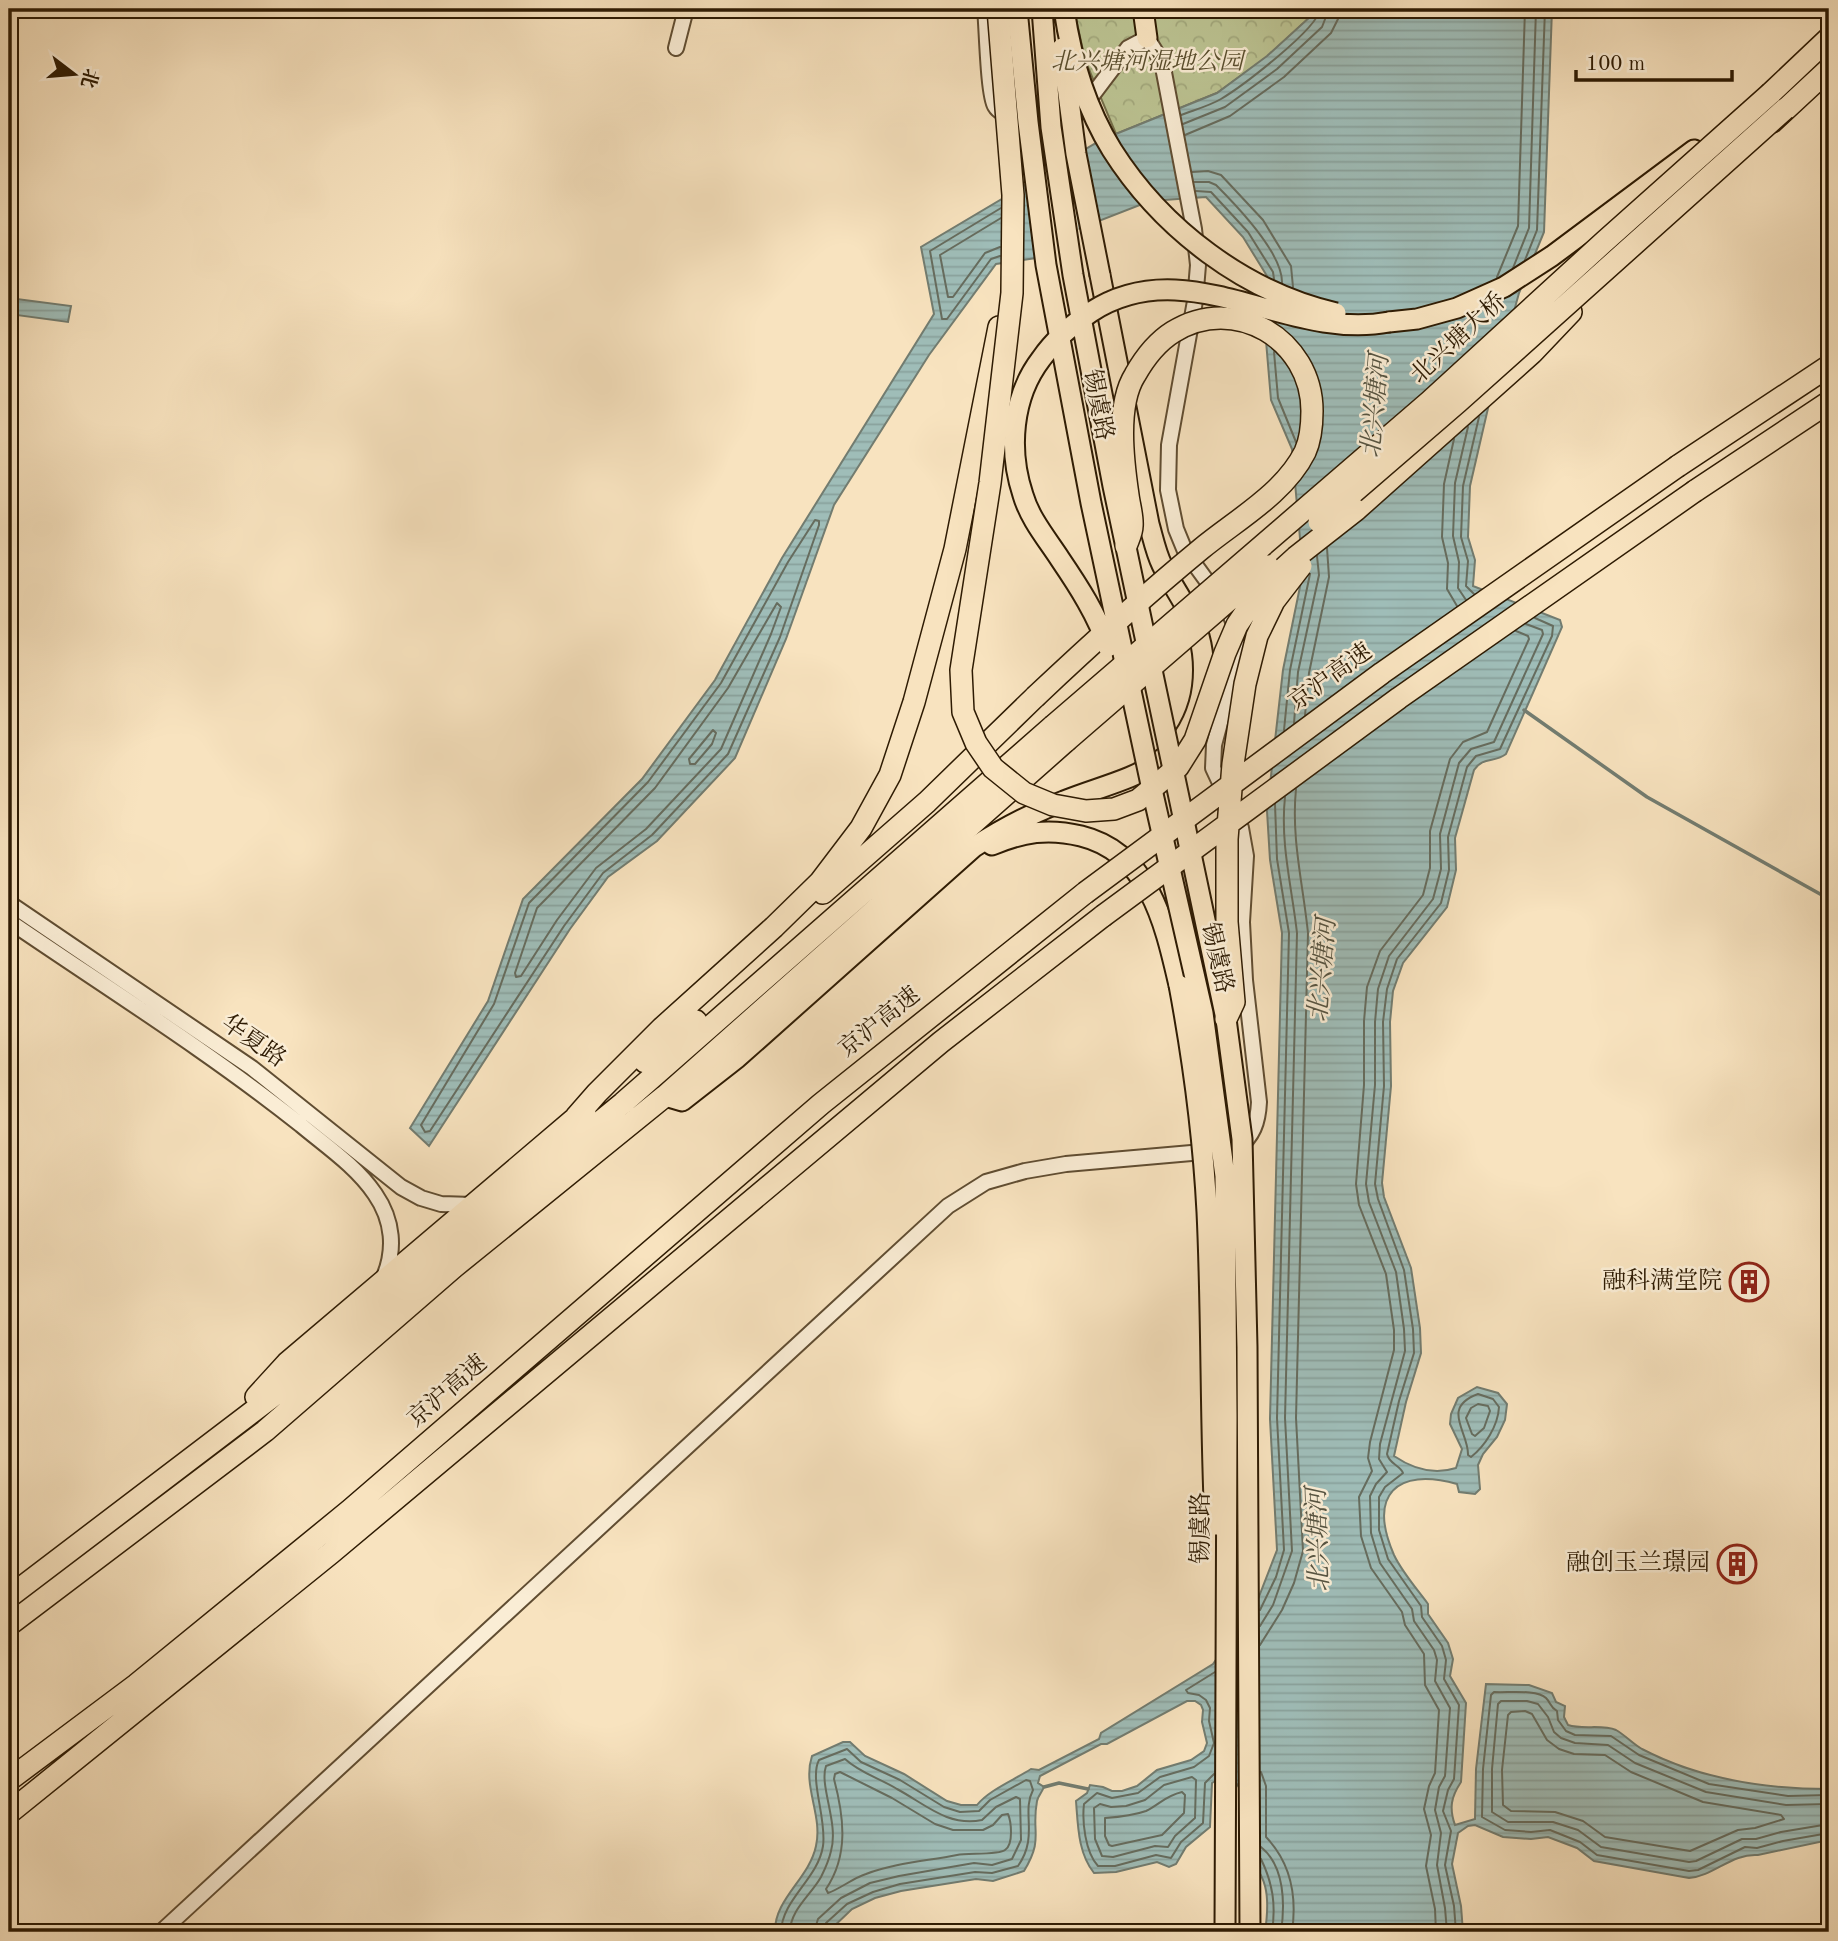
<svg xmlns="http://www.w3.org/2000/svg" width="1838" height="1941" font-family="'Old Standard TT','Noto Serif SC',serif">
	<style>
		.park { fill: url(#park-crowns); stroke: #75704b; stroke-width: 2 }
		.water { fill: url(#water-rules); stroke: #727c70; stroke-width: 2 }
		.pier { fill: #f8e3bf }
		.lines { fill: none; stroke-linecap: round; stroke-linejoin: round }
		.shore { stroke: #666c5e; stroke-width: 2 }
		.stream { stroke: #727c70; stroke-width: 3.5 }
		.minor-casing { stroke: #604d32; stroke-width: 18 }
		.major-casing { stroke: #2e1b03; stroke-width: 23 }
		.highway-casing { stroke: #2e1b03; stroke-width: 24 }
		.minor { stroke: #faedd5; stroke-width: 14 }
		.major { stroke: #f8e3bf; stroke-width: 19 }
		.highway { stroke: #f8e3bf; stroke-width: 21 }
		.major-bridge-casing { stroke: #2e1b03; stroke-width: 23; stroke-linecap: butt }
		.highway-bridge-casing { stroke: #2e1b03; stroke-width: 24; stroke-linecap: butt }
		.major-bridge { stroke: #f8e3bf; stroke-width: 19 }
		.highway-bridge { stroke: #f8e3bf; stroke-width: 21 }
		.labels { text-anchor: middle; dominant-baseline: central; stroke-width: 5; stroke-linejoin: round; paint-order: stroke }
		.park-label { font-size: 24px; font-style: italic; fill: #594e2e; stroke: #faedd5 }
		.street-label { font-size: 24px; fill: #2e1b03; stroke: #faedd5 }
		.poi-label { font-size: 24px; fill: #2e1b03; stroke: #faedd5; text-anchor: end }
		.water-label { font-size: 26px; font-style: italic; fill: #565442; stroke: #faedd5 }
	</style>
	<defs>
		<pattern id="park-crowns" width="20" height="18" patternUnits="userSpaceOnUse" patternTransform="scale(1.75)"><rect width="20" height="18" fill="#bcc493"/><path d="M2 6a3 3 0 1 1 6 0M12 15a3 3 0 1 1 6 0" fill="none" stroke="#a2a87d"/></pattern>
		<pattern id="water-rules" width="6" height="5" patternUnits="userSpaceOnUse" patternTransform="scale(1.75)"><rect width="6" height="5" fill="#9fbdb8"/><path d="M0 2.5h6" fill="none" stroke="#89a29d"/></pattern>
	</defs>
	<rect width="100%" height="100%" fill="#f8e3bf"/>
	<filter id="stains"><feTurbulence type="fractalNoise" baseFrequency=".00286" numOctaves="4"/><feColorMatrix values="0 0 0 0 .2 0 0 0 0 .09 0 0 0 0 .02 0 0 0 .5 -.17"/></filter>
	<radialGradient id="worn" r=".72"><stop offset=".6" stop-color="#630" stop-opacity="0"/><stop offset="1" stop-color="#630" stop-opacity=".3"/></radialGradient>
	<!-- park -->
	<path class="park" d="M1074 9H1314L1310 17 1267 57 1217 93 1116 134 1085 60Z"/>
	<!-- water -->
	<path class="water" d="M1314 9H1552L1544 232 1519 293 1492 391 1470 486 1468 537 1475 560 1473 586 1560 620 1562 627 1506 754C1495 763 1483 756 1474 770L1455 838 1456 870 1447 907 1403 963 1393 991 1390 1022 1391 1086 1382 1183 1384 1197 1411 1268 1420 1328 1421 1353 1406 1402 1394 1456C1413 1469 1434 1475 1456 1468L1462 1449 1450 1424 1451 1414 1458 1398 1477 1387 1498 1393 1507 1404 1505 1420 1497 1437 1483 1454 1478 1465 1480 1489 1475 1494 1459 1492 1457 1484C1396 1467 1368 1495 1394 1555 1402 1572 1417 1589 1428 1604V1614L1448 1643 1453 1659 1450 1676 1466 1703 1461 1782C1451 1797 1449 1808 1455 1825L1475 1819 1476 1769 1486 1684 1529 1685 1552 1693 1556 1702 1565 1706 1564 1717 1568 1725C1583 1730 1602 1724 1616 1730 1625 1735 1633 1744 1642 1749 1699 1779 1765 1789 1829 1789V1840L1758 1855C1732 1853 1714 1876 1689 1878L1594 1861 1577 1848 1548 1837 1531 1839 1503 1837 1475 1825 1468 1826 1458 1833 1452 1864 1461 1906 1463 1932H1265C1270 1898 1269 1873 1240 1851V1789L1235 1781 1219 1779 1212 1783 1210 1827 1186 1847 1176 1864 1169 1867 1157 1862 1116 1872 1094 1873C1078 1853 1078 1826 1076 1801L1087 1793 1090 1785 1103 1787 1112 1791H1122L1137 1786 1157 1770 1191 1760 1204 1751 1207 1743 1202 1722 1203 1710 1201 1705 1195 1701H1187L1107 1744H1101L1040 1776 1038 1783 1044 1787C1042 1792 1038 1796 1037 1801 1031 1833 1044 1838 1024 1871L993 1881 976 1879 901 1891 875 1898 852 1909 828 1932H775C774 1899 809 1879 816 1846 823 1815 802 1786 812 1756L843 1742H850L865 1756 904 1774 947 1801 961 1805H977C989 1790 1014 1780 1031 1769L1039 1770 1099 1739 1101 1733 1213 1664 1258 1599 1277 1550 1270 1419 1282 933 1270 860 1267 811 1283 670 1303 572 1292 449 1271 400 1265 329 1267 276 1243 237 1206 197 1150 201 1060 236 1036 258 996 264 929 355 834 505 786 639 735 758 657 841 608 877 570 929 429 1146 410 1128 488 1001 523 899 642 779 715 680 782 558 934 314 921 247 1101 140 1217 93 1267 56 1310 17Z
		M9 298 71 306 68 322 9 314Z"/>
	<!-- pier -->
	<path class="pier" d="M1068 156 1079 232 1062 239 1040 259 1027 180Z"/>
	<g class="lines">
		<!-- shore -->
		<path class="shore" d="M1181 115C1194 110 1209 106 1221 99 1241 87 1318 29 1320 9
			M1183 124 1225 107 1277 69 1322 27 1329 9
			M1185 135 1230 116 1284 77 1331 33 1338 19 1339 9
			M1192 172 1208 171 1221 175 1263 220 1291 266 1293 287
			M1194 182H1209L1216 185C1237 206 1283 253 1282 283
			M1196 191 1211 192 1248 232 1273 272 1274 279
			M1000 247 985 253 953 297H948L940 255 1001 218
			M1000 256 991 259 947 319H942L930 251 1001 208
			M1525 260 1537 230 1545 9
			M1513 268 1529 228 1536 9
			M1497 277 1518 226 1525 9
			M1274 352 1278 398 1296 442
			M1454 439 1444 484 1442 537 1448 563 1447 589 1457 606
			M815 520 819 521V525L780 637 728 754 652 835 603 873 564 926 430 1131 425 1132 421 1125 494 1004 529 903 648 782 721 683 788 562Z
			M1474 594 1466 586 1468 561 1461 537 1463 486 1479 417
			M1466 600 1458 588 1459 562 1453 536 1455 483 1468 427
			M777 603 781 607 771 634 721 749 646 829 596 868 557 920 521 976 516 977 515 973 537 908 655 788 728 688Z
			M1305 715 1309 673 1329 577 1327 548
			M1294 723 1298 672 1319 575 1317 556
			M713 730 716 733 712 744 695 764H690L689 759Z
			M1284 730 1290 670 1310 574
			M1478 1394 1493 1399 1499 1407C1498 1426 1485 1446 1471 1457L1468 1455C1469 1432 1440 1408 1478 1394Z
			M1478 1404 1488 1406 1490 1411 1484 1428 1475 1436 1472 1434 1466 1418 1471 1408Z
			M1260 1610 1276 1577 1284 1550 1277 1418 1289 933 1277 859 1275 804
			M1260 1626 1273 1605 1292 1551 1285 1418 1297 933C1292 888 1280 843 1285 797
			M1260 1645 1282 1610 1294 1583 1303 1551 1296 1418 1308 933C1303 884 1291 838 1296 789
			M1525 1711 1532 1714 1547 1740 1559 1749 1574 1754 1605 1755 1631 1772 1703 1802 1781 1815 1784 1819 1755 1828 1738 1830 1690 1851 1605 1837 1583 1821 1555 1812 1511 1811 1503 1805 1502 1770 1508 1715 1511 1712Z
			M840 1772 892 1798 935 1824 953 1830H983L993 1825 1002 1815 1008 1814C1011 1821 1014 1844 1005 1850 999 1855 968 1853 957 1855 927 1861 895 1863 866 1874 853 1878 840 1889 828 1893L826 1889C849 1855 844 1817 834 1779L835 1774Z
			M1261 1772 1266 1786V1837C1291 1863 1297 1897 1292 1932
			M1214 1774 1205 1783 1203 1823 1181 1842 1171 1858 1156 1855 1115 1866H1098C1085 1852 1082 1821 1084 1804L1097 1793 1112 1798 1138 1793 1160 1777 1194 1767 1209 1756 1214 1743 1209 1721 1210 1708 1206 1700 1199 1695 1188 1693 1186 1690 1215 1672
			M1192 1777 1196 1780 1195 1818 1175 1836 1168 1847 1155 1846 1113 1857 1102 1856 1095 1839 1094 1808 1100 1804 1111 1807 1126 1806 1145 1800 1164 1785Z
			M1182 1792 1185 1795 1184 1813 1162 1835 1112 1846 1109 1845 1105 1836V1818C1119 1817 1132 1816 1146 1811 1160 1804 1165 1796 1182 1792Z
			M1829 1795 1788 1796 1709 1784 1639 1755 1611 1736 1575 1735 1566 1731 1558 1720 1557 1711C1550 1707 1551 1703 1546 1698 1537 1689 1507 1693 1494 1692L1491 1695 1483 1769 1482 1817 1505 1830 1531 1832 1550 1830 1580 1842 1597 1855 1689 1871 1698 1870 1745 1847 1757 1848 1783 1841 1829 1833
			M1829 1804 1786 1805 1706 1792 1635 1763 1608 1745 1575 1743 1561 1738 1554 1732 1548 1717 1538 1704 1527 1701H1501L1498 1704 1492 1769V1812L1508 1822H1553L1578 1830 1601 1847 1689 1862 1696 1861 1742 1839H1756L1781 1832 1829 1824
			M1261 1847C1285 1866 1285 1905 1281 1932
			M1261 1859C1273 1884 1276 1905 1272 1932
			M781 1932C782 1899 818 1879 823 1846 827 1819 809 1779 819 1760L847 1749 861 1762 900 1780 944 1807 960 1812 979 1811 990 1800 1026 1780 1030 1781 1033 1790C1021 1813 1039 1836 1018 1866L992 1873 975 1872 900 1884 873 1892 847 1904 826 1923 823 1932
			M790 1932C790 1910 811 1895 821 1877 825 1869 829 1860 831 1851 839 1823 819 1786 826 1766L845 1759C860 1773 879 1778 897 1789 925 1804 948 1827 982 1820L996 1807 1016 1797 1020 1799 1021 1840 1012 1859 992 1865 974 1863 899 1876 870 1883 841 1898 818 1919 814 1932
			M1436 1932 1435 1909 1426 1866 1431 1835 1424 1809 1429 1786 1435 1773 1439 1710 1425 1685 1424 1654 1405 1625 1402 1612 1371 1568 1361 1536 1359 1497 1372 1471 1368 1458 1370 1442 1394 1350V1330L1386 1274 1359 1205 1356 1184 1364 1085V1021L1367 987 1380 951 1423 895 1430 868V831L1450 759 1463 742 1487 732 1529 639 1528 636 1516 631
			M1447 1932 1445 1908 1437 1865 1441 1833 1435 1810 1439 1787 1445 1776 1450 1708 1435 1681 1437 1660 1434 1650 1414 1621 1412 1609 1380 1563 1371 1533 1370 1496 1376 1484 1387 1472 1379 1459 1380 1444 1405 1351 1404 1329 1396 1272 1369 1202 1366 1184 1375 1085V1022L1378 989 1389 956 1433 899 1441 869 1440 834 1459 763 1471 749 1494 742 1543 634 1542 630 1526 624
			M1456 1932 1454 1906 1445 1865 1451 1831 1443 1811 1448 1790 1454 1779 1459 1705 1444 1679 1446 1660 1442 1646 1422 1617 1421 1606 1388 1559 1379 1530V1497L1385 1487 1403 1473C1400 1465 1389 1464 1387 1454L1399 1401 1414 1353 1413 1329 1404 1270 1378 1199 1375 1184 1384 1086 1383 1022 1387 989 1397 959 1441 903 1449 870 1448 837 1467 767 1476 756 1500 749 1552 636 1553 626 1535 618"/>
		<!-- stream -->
		<path class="stream" d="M1524 710 1647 797 1829 899
			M1044 1787 1059 1783 1088 1789"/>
		<defs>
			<path id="minor" d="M985 9C987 27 988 94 995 106 1004 122 1042 117 1057 114
				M676 48 686 9
				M9 903 252 1068 401 1187 421 1198 441 1204 473 1205
				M9 921C107 988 208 1051 301 1125 326 1146 356 1166 375 1194 393 1220 396 1250 383 1279
				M161 1932 948 1206 986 1182 1025 1171 1066 1164 1237 1149C1253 1136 1258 1123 1259 1102L1245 980 1242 922 1246 856 1241 828 1213 768 1214 745 1240 649 1237 630 1228 610 1185 551 1176 529 1168 490 1169 445 1195 301 1198 265 1194 229 1162 62 1147 38 1128 48 1094 93 1082 104"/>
			<path id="major" d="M1143 9 1147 38
				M1389 322 1417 319 1457 308 1504 287 1552 256 1694 150
				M992 845C1023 832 1048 828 1081 836 1150 853 1165 925 1179 985
				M665 1096 682 1101 737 1058 974 847C1003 828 1032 813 1064 801 1121 778 1179 773 1199 704 1205 683 1205 657 1199 636 1191 610 1173 588 1162 565 1156 553 1153 538 1149 524L1100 275"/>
			<path id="highway" d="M1771 93 1829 38
				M1772 122 1829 69
				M1678 466 1829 366
				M1695 491 1829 402
				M1356 510 1532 353 1571 312
				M823 893 927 802 1035 697
				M645 1062 696 1021
				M576 1117 597 1093 662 1028 774 927 820 882 861 828 890 775 914 702 955 549 999 327
				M256 1397 287 1363 585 1110
				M9 1597 293 1381 441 1252 623 1103 1053 726
				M9 1625 265 1431 454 1267 665 1096 1066 741
				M9 1780 136 1685 349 1511 821 1104 1085 893
				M9 1813 331 1553 941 1042 1103 916"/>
		</defs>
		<!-- minor casing -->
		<use href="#minor" class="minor-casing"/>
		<!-- major casing -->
		<use href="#major" class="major-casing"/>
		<!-- highway casing -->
		<use href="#highway" class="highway-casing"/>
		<!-- minor -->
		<use href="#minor" class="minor"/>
		<!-- major -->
		<use href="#major" class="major"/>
		<!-- highway -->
		<use href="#highway" class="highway"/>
		<defs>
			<path id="major-bridge" d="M1017 9 1028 122 1046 265 1091 503 1153 794 1203 1013 1225 1176 1227 1417 1225 1932
				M1042 9 1051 127 1073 275 1113 486 1226 1019 1242 1139 1247 1347 1250 1932
				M1064 9C1071 57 1086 108 1112 150 1162 229 1245 292 1336 313
				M1062 48 1076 154 1100 275
				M1108 647C1097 615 1079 587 1060 559 1047 539 1030 519 1023 495 1008 450 1012 397 1041 359 1055 339 1071 325 1091 312 1188 249 1286 342 1389 322
				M1179 985C1193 1060 1203 1135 1207 1212 1212 1316 1210 1420 1215 1525"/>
			<path id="highway-bridge" d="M998 9 1013 195 1012 293 990 483 961 670 963 712 976 743 993 768 1024 793 1053 805 1086 811 1114 809 1138 800 1178 767 1195 740 1225 653 1237 625 1262 588 1296 557 1356 510
				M1319 522 1458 402 1785 109
				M1035 697C1089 646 1144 596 1201 549 1236 520 1284 494 1305 452 1311 439 1312 425 1312 411 1312 340 1235 293 1173 332 1157 342 1144 359 1135 375 1116 405 1123 461 1128 495 1129 504 1133 517 1132 526 1132 533 1128 540 1126 546
				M1053 726 1429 402 1605 241 1771 93
				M1066 741 1268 566
				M1085 893 1382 673 1678 466
				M1103 916 1399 698 1695 491
				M1226 1019 1234 1002 1227 922V839L1233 764 1245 684 1257 636 1274 601 1301 566"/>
		</defs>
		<!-- major-bridge casing -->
		<use href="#major-bridge" class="major-bridge-casing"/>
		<!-- highway-bridge casing -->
		<use href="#highway-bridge" class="highway-bridge-casing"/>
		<!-- major-bridge -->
		<use href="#major-bridge" class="major-bridge"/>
		<!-- highway-bridge -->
		<use href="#highway-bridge" class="highway-bridge"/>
	</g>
	<!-- icons -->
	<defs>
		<symbol id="building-ring" viewBox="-11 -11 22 22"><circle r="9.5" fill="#faedd5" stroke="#8f2418" stroke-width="1.5"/><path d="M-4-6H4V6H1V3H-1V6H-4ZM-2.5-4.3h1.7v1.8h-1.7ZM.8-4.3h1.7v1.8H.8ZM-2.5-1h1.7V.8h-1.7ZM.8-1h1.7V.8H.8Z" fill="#8f2418"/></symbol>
	</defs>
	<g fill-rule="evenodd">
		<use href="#building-ring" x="1727" y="1260" width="44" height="44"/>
		<use href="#building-ring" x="1715" y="1542" width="44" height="44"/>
	</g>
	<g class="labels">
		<!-- park labels -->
		<g class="park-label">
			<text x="1147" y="63">北兴塘河湿地公园</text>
		</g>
		<!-- street labels -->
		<g class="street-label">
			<text transform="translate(1459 339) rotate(-43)">北兴塘大桥</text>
			<text transform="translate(1097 405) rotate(79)">锡虞路</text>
			<text transform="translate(1331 678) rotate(-36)">京沪高速</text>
			<text transform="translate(1216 958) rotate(77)">锡虞路</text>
			<text transform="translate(880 1023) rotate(-39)">京沪高速</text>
			<text transform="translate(253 1042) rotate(35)">华夏路</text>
			<text transform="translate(448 1392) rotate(-41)">京沪高速</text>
			<text transform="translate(1202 1528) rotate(-90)">锡虞路</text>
		</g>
		<!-- poi labels -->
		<g class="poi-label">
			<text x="1722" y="1282">融科满堂院</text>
			<text x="1710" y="1564">融创玉兰璟园</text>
		</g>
		<!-- water labels -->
		<g class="water-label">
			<text transform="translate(1376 406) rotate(-85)">北兴塘河</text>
			<text transform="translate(1323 970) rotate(-85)">北兴塘河</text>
			<text transform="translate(1319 1540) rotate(-92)">北兴塘河</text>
		</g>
	</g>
	<!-- margin -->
	<rect width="1838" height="1941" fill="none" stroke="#f8e3bf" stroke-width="35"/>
	<rect x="10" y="10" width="1817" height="1920" fill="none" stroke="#2e1b03" stroke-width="3.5"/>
	<rect x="18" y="18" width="1803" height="1906" fill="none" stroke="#2e1b03" stroke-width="2"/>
	<!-- north arrow -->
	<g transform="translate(74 74) rotate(106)" stroke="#faedd5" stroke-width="5" paint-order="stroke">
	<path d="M0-5L12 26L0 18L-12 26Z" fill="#2e1b03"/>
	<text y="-10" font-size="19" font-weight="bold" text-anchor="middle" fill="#2e1b03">北</text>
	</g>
	<!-- scale -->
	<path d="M1576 70v10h156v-10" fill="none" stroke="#2e1b03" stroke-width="3.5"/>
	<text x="1586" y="70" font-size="21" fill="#2e1b03" stroke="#faedd5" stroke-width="5" paint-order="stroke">100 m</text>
	<rect width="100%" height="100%" filter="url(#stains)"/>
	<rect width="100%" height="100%" fill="url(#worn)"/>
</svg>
